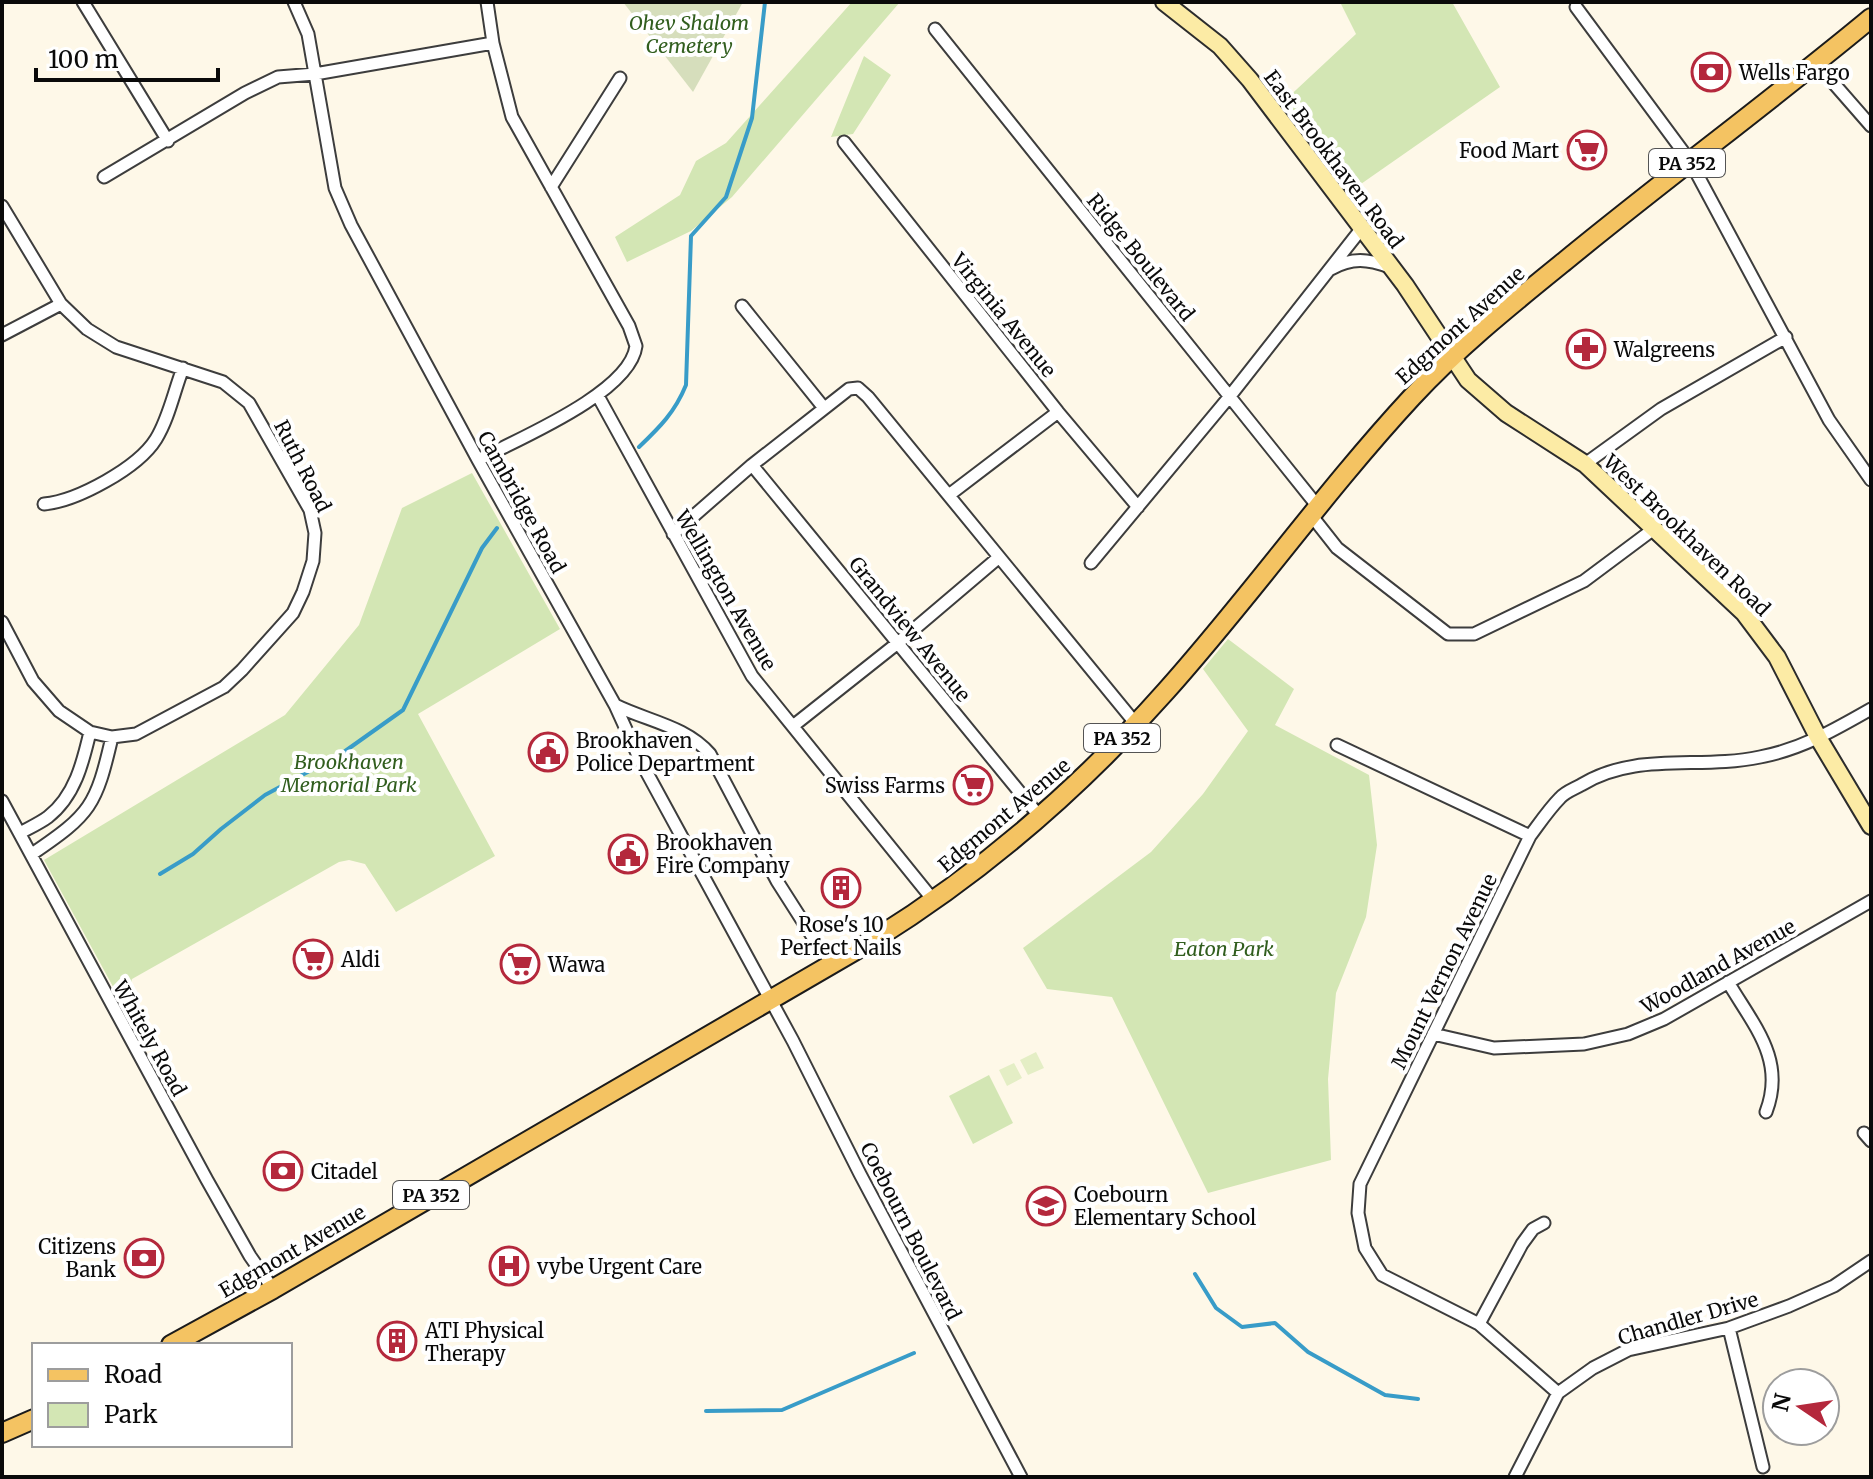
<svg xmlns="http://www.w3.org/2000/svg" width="1873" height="1479" font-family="Merriweather,serif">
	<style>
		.green { fill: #d3e6b4 }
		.cemetery { fill: #d6debc }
		.pitch { fill: #e4eec5 }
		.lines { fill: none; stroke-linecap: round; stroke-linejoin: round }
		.stream { stroke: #389cc8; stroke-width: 4 }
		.street-casing { stroke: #3d3d3d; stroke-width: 15 }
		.secondary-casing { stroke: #2c2c2c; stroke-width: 20 }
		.primary-casing { stroke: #1b1b1b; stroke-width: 22 }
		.street { stroke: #fff; stroke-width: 11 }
		.secondary { stroke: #fceba5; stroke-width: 16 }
		.primary { stroke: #f4c362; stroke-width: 18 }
		.labels { text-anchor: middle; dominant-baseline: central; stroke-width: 8; stroke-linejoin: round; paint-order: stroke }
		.shield { fill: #fff; stroke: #545454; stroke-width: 2 }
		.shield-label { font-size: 18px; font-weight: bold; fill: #0a0a0a }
		.park-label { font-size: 20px; font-style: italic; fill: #315e1e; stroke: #fff }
		.poi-label { font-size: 20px; fill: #0a0a0a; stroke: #fff; text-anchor: start }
		.street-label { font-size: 20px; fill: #0a0a0a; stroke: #fff }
	</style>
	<rect width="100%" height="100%" fill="#fef8e8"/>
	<!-- green -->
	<path class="green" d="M852 2H900L732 197 691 231 627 262 615 237 680 195 696 161 726 143Z
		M1340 2H1452L1500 87 1348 193 1282 103 1356 34Z
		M864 56 891 75 853 134 831 137Z
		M472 473 560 629 418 714 495 856 396 912 365 864 349 860 339 862 132 979 130 987 117 994 44 860 285 715 359 625 402 508Z
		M1228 639 1294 689 1275 725 1369 775 1377 845 1366 917 1336 993 1328 1079 1331 1160 1208 1193 1112 997 1047 989 1023 948 1151 852 1203 794 1248 731 1203 669Z
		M989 1075 1013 1123 973 1144 949 1096Z"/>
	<!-- cemetery -->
	<path class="cemetery" d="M623 2H743L693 92Z"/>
	<!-- pitch -->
	<path class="pitch" d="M1036 1052 1044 1068 1028 1075 1020 1060Z
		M1014 1063 1022 1078 1007 1086 999 1070Z"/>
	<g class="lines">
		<!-- stream -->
		<path class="stream" d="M639 447C660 427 675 412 686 385L691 236 726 197 752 118 765 2
			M160 874 193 854 221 829 265 795 341 754 403 710 482 548 497 528
			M1195 1274 1216 1308 1242 1327 1275 1323 1308 1352 1385 1395 1418 1399
			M706 1411 782 1410 914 1353"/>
		<defs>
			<path id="street" d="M83 2 168 141
				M294 2 308 34 335 188 351 225 478 460 615 705 640 760 793 1041 860 1174 1021 1477
				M1576 7 1690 161 1829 420 1871 480
				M935 29 1319 508
				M1816 63 1871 126
				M844 142 1058 412 1138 507
				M104 177 245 93 278 77 315 74 493 43
				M551 187 620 78
				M2 206 61 304 87 329 116 347 223 382 249 403 310 510 315 533 313 561 303 592 293 613 242 670 224 687 136 734 112 737 90 732 59 711 33 681 2 622
				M1331 269C1352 257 1368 259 1390 267
				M742 306 824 408
				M2 335 61 304
				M598 396 752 676 934 901
				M478 460C518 439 630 393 636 346L629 326 512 117 493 43 487 2
				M1585 464 1661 409 1786 337
				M752 465 1040 817
				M949 495 1058 412
				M44 504C77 501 138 468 156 439 169 418 174 391 183 368
				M1311 515 1337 548 1448 634H1474L1584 581 1655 528
				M673 534 752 465 849 389 858 388 868 397 1136 724
				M1091 563 1230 396 1362 228
				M615 705C647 721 686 726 710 754L777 881 821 950 827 956 839 960
				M793 726 899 642 998 558
				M1337 745 1530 836
				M2 801 207 1180 250 1256 273 1289
				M20 833C29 828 40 823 48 817 75 796 83 762 90 732
				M32 854C91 814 96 806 112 737
				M1728 982C1754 1026 1786 1060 1766 1112
				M1433 1034 1494 1048 1584 1044 1628 1034 1664 1019 1871 901
				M1864 1133 1871 1141
				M1479 1324 1522 1244 1533 1229 1544 1223
				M1729 1328 1763 1467
				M1558 1393 1479 1324 1382 1275 1365 1248 1358 1213 1360 1184 1530 836C1539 824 1549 809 1560 798 1565 792 1574 789 1581 785 1636 751 1699 770 1760 757 1802 749 1834 730 1871 709
				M1515 1477 1558 1393 1593 1368 1628 1350 1729 1328 1789 1306 1834 1286 1871 1261"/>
			<path id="secondary" d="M1164 2 1220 46 1250 80 1405 285 1468 380 1506 413 1585 464 1744 613 1777 657 1819 739 1871 826"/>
			<path id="primary" d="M171 1345 273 1289 875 939C984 871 1081 787 1166 691 1251 596 1325 491 1412 397 1458 347 1512 304 1565 261 1666 178 1771 101 1871 18
				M2 1433 34 1419"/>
		</defs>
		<!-- street casing -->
		<use href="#street" class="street-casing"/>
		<!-- secondary casing -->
		<use href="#secondary" class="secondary-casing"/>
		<!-- primary casing -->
		<use href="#primary" class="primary-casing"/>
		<!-- street -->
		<use href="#street" class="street"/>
		<!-- secondary -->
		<use href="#secondary" class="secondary"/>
		<!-- primary -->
		<use href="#primary" class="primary"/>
	</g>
	<!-- icons -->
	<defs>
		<symbol id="bank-ring" viewBox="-11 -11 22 22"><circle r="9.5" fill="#fff" stroke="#b4283c" stroke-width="1.5"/><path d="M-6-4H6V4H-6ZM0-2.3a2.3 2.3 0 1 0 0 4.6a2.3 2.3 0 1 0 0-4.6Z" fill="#b4283c"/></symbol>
		<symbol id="supermarket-ring" viewBox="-11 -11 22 22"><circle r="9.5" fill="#fff" stroke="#b4283c" stroke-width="1.5"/><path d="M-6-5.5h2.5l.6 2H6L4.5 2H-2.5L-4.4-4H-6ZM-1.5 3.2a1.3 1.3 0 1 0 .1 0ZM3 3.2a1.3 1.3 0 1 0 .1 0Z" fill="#b4283c"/></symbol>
		<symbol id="pharmacy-ring" viewBox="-11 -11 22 22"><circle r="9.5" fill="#fff" stroke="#b4283c" stroke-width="1.5"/><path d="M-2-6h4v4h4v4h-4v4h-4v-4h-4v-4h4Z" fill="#b4283c"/></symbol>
		<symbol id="civic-ring" viewBox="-11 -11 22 22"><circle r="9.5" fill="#fff" stroke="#b4283c" stroke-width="1.5"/><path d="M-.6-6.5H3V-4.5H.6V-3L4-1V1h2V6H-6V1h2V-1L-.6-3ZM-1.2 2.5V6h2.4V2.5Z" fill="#b4283c"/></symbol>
		<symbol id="building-ring" viewBox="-11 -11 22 22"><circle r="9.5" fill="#fff" stroke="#b4283c" stroke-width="1.5"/><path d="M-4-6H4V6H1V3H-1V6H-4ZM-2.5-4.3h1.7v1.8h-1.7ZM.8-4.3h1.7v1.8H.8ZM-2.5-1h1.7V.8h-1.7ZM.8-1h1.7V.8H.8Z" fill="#b4283c"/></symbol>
		<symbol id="school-ring" viewBox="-11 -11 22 22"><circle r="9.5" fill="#fff" stroke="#b4283c" stroke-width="1.5"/><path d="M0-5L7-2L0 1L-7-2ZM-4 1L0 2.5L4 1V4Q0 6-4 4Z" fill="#b4283c"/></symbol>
		<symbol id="hospital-ring" viewBox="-11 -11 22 22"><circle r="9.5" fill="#fff" stroke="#b4283c" stroke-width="1.5"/><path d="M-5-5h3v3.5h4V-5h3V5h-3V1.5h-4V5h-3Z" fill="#b4283c"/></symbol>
	</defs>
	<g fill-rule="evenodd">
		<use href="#bank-ring" x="1689" y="50" width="44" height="44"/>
		<use href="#supermarket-ring" x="1565" y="128" width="44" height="44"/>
		<use href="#pharmacy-ring" x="1564" y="327" width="44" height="44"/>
		<use href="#civic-ring" x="526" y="730" width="44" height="44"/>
		<use href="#supermarket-ring" x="951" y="763" width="44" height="44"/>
		<use href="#civic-ring" x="606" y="832" width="44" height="44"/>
		<use href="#building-ring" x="819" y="866" width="44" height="44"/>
		<use href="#supermarket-ring" x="291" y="937" width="44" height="44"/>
		<use href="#supermarket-ring" x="498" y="942" width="44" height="44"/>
		<use href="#bank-ring" x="261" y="1149" width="44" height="44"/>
		<use href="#school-ring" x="1024" y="1184" width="44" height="44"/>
		<use href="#bank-ring" x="122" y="1236" width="44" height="44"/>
		<use href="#hospital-ring" x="487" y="1244" width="44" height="44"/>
		<use href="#building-ring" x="375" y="1319" width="44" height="44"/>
	</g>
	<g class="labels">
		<!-- shield labels -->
		<g class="shield">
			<rect x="1649" y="149" width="76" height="28" rx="6"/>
			<rect x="1084" y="724" width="76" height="28" rx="6"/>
			<rect x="393" y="1181" width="76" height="28" rx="6"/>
		</g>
		<g class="shield-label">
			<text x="1687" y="163">PA 352</text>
			<text x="1122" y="738">PA 352</text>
			<text x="431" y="1195">PA 352</text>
		</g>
		<!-- park labels -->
		<g class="park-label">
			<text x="689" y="22">Ohev Shalom<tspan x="689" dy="23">Cemetery</tspan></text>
			<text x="349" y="761">Brookhaven<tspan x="349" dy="23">Memorial Park</tspan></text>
			<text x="1224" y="948">Eaton Park</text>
		</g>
		<!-- poi labels -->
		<g class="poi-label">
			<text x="1739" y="72">Wells Fargo</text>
			<text x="1559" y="150" text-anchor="end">Food Mart</text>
			<text x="1614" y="349">Walgreens</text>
			<text x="576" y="740">Brookhaven<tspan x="576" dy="23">Police Department</tspan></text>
			<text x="945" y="785" text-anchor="end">Swiss Farms</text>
			<text x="656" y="842">Brookhaven<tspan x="656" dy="23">Fire Company</tspan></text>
			<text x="841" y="924" text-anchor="middle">Rose's 10<tspan x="841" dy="23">Perfect Nails</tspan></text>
			<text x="341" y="959">Aldi</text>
			<text x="548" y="964">Wawa</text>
			<text x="311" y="1171">Citadel</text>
			<text x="1074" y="1194">Coebourn<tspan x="1074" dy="23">Elementary School</tspan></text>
			<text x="116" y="1246" text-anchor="end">Citizens<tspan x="116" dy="23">Bank</tspan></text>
			<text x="537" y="1266">vybe Urgent Care</text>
			<text x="425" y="1330">ATI Physical<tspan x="425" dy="23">Therapy</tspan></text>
		</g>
		<!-- street labels -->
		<g class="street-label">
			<text transform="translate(1334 159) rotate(53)">East Brookhaven Road</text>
			<text transform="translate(1141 257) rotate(51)">Ridge Boulevard</text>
			<text transform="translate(1004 315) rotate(51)">Virginia Avenue</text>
			<text transform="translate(1460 325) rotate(-42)">Edgmont Avenue</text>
			<text transform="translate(303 466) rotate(63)">Ruth Road</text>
			<text transform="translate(522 502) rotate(61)">Cambridge Road</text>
			<text transform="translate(1687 535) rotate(44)">West Brookhaven Road</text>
			<text transform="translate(726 590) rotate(60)">Wellington Avenue</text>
			<text transform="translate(910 629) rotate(51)">Grandview Avenue</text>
			<text transform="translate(1004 815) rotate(-40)">Edgmont Avenue</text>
			<text transform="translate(1718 966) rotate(-29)">Woodland Avenue</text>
			<text transform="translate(1444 971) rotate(-64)">Mount Vernon Avenue</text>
			<text transform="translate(150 1038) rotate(61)">Whitely Road</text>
			<text transform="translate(911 1231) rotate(63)">Coebourn Boulevard</text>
			<text transform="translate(292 1251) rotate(-30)">Edgmont Avenue</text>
			<text transform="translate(1688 1318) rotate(-16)">Chandler Drive</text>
		</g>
	</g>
	<!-- border -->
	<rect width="1873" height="1479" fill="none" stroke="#0a0a0a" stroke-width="8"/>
	<!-- legend -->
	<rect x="32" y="1343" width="260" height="104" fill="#ffffff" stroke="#9d9d9d" stroke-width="2"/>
	<rect x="48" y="1369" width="40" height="12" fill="#f4c362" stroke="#9d9d9d" stroke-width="2"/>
	<text x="104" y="1383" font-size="24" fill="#0a0a0a">Road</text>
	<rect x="48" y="1403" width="40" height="24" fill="#d3e6b4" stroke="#9d9d9d" stroke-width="2"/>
	<text x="104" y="1423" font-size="24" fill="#0a0a0a">Park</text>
	<!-- north arrow -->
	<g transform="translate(1801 1407) rotate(283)"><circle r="38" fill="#ffffff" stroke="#9d9d9d" stroke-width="2"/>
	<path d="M0-6L14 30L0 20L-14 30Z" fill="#b4283c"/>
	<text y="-12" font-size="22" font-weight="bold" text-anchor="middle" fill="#0a0a0a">N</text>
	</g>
	<!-- scale -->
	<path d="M36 68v12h182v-12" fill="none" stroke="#0a0a0a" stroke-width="4"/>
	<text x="48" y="68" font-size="24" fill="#0a0a0a" stroke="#ffffff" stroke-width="6" paint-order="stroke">100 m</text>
</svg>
